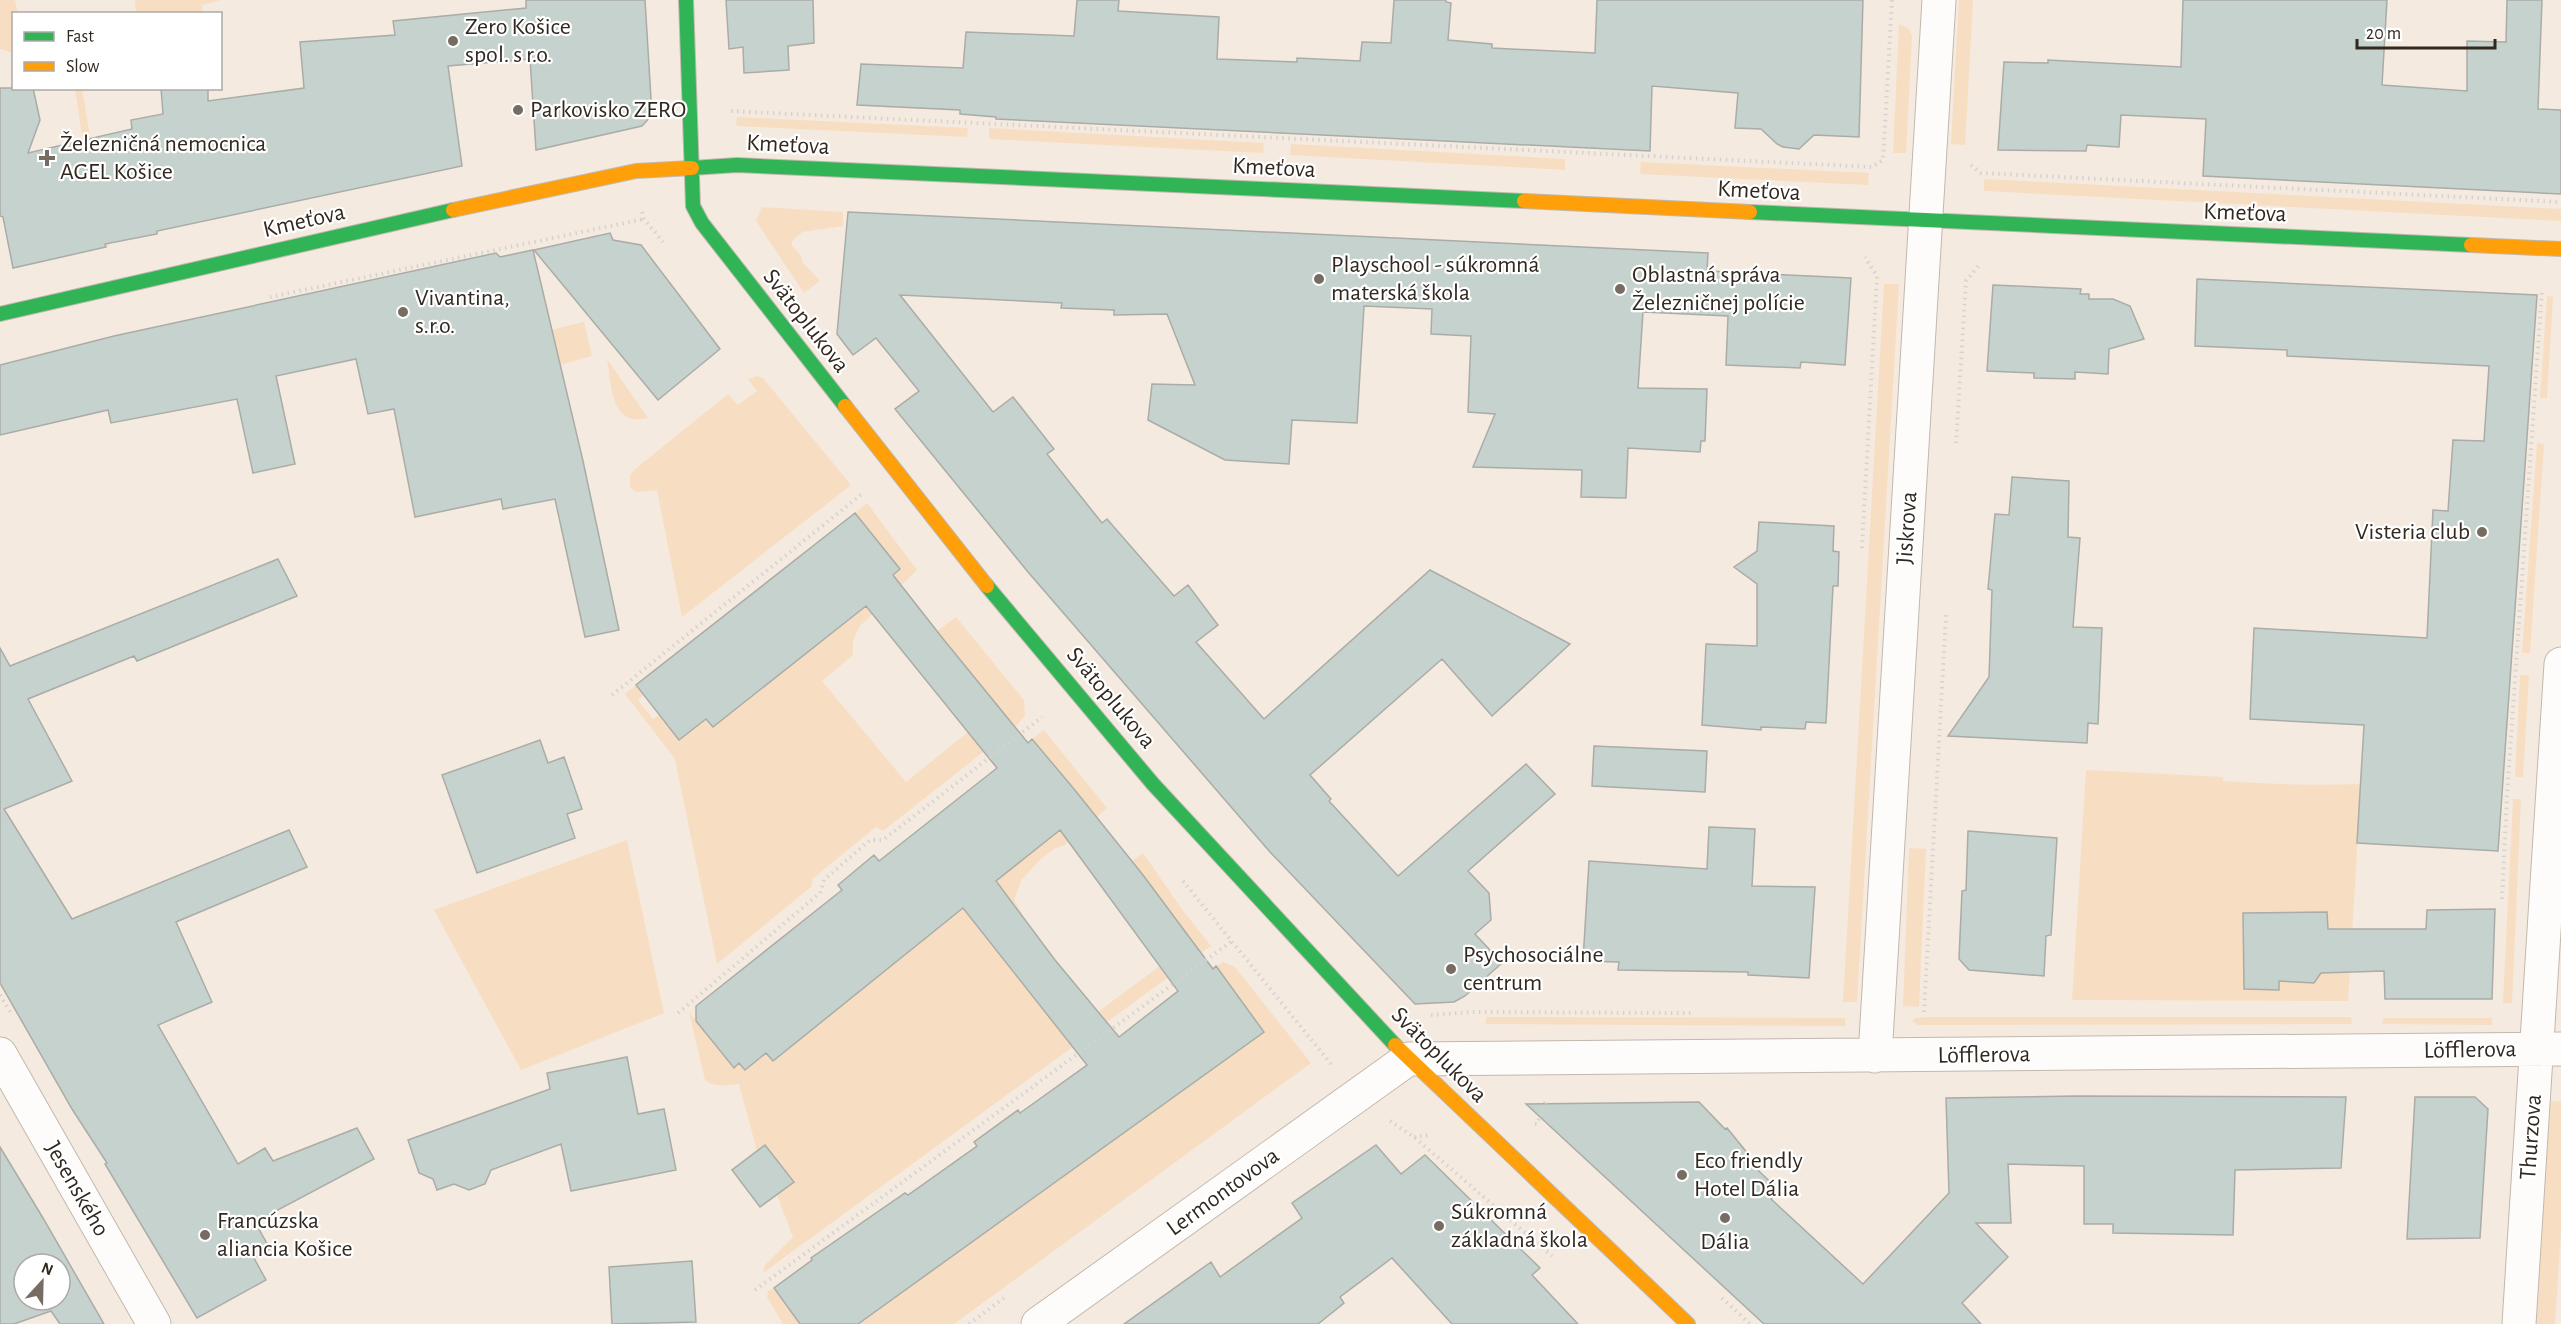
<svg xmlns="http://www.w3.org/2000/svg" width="2561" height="1324" font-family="'Alegreya Sans',sans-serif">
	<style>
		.green { fill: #f7dec2 }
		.building { fill: #c6d2cd; stroke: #aaaca7; stroke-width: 1.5; fill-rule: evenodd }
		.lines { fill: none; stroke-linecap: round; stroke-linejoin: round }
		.street-casing { stroke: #c1b8af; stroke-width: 35 }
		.fast-casing { stroke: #c1b8af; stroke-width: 16 }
		.slow-casing { stroke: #c1b8af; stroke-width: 16 }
		.path { stroke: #d6d2cf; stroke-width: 4; stroke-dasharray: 1.5 4.5; stroke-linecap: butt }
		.street { stroke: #fefcfa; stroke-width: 33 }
		.fast { stroke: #30b455; stroke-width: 14 }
		.slow { stroke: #ff9f0a; stroke-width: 14 }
		.poi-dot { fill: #766c62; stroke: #fff; stroke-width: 2 }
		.labels { text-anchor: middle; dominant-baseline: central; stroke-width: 4.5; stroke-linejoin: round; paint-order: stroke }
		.poi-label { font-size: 24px; fill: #31281f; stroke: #fff; text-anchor: start }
		.street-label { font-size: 24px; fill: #31281f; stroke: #fff }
	</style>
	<rect width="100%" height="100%" fill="#f5eadf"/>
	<!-- green -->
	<path class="green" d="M0 0H15L18 13 14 14 13 53 0 49Z
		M135 0H221L202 5V14L136 13Z
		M1959 0H1973L1965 145 1951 144Z
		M1899 24 1908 28 1912 35 1906 153H1893Z
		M75 89H82L109 246 106 247 97 204 92 202Z
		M737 117 968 128 967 137 736 126Z
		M989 128 1264 143 1263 153 989 139Z
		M1291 144 1565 159V170L1290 155Z
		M1641 162 1869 173 1868 185 1640 174Z
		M1984 179 2561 209V221L1984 191Z
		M762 207 843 212V226L802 232 792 241V246L800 254 803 263 820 281 804 293 756 221Z
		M1884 284H1899L1857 1002H1843Z
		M2547 296 2553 297 2547 398H2540Z
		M584 322 592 356 560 365 517 338Z
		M607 359 648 418C610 427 612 387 607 359Z
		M757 376 763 378 851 485 682 617 657 490 637 492 630 488V476L634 470 728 394 738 405 757 391 748 379Z
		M2537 443 2544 444 2530 653H2522Z
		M867 503 917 570 859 627 853 641V655L822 681 906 782 998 708 937 631 956 617 1024 700 1025 716 1015 727 883 831 876 827 812 879V886L717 964 675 759 625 694 636 685 644 694 638 700 653 719 659 715 680 740 706 719 713 727 768 684 815 635 822 642 876 598 855 513Z
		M2520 675H2529L2523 777H2515Z
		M1044 730 1107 808 1065 845 1054 849 1041 859 1022 879 1014 900 1028 924 996 949 1098 1012 1192 942 1132 861 1143 853 1181 908 1211 946 763 1273 765 1265 793 1237 777 1195 794 1182 766 1146 757 1151 739 1084C727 1085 715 1088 705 1080L689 1012 733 1068 739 1063 745 1070 766 1053 773 1060 1061 829 1072 800 1079 794 1032 739Z
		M2086 770 2223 777V781C2269 784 2315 786 2361 784L2348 1001 2072 1000Z
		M2513 799H2521L2512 1003H2503Z
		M627 840 664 1013 521 1070 434 910Z
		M1909 848 1926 849 1919 1007 1903 1006Z
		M1223 962 1235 967 1311 1063 954 1324H858L1264 1032 1216 966Z
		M1486 1017 1845 1018V1026L1486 1024Z
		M1925 1017H2351L2352 1024 1918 1025 1912 1021 1915 1018Z
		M2383 1018H2492V1025L2382 1024Z
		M2551 1101 2561 1102V1230L2555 1324H2535L2538 1241Z
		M774 1288 800 1324H783L767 1297 768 1291Z"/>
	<!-- building -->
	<path class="building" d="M526 0H645L652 115 642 126 536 150 530 59 448 66 462 166 157 231V234L105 244 106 247 13 268 3 217 0 216V88H33L40 120 28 153 132 129 131 120 163 114 161 88H208V101L304 88 300 42 395 35 393 21 526 8Z
		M726 0H813L814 43 788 46 789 70 744 73 743 47 729 49Z
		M1077 0H1119L1118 11 1219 17 1217 59 1297 62V58L1360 61 1362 42 1391 43 1394 0H1446V2L1451 3 1448 40 1492 44V48L1595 53 1597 0H1863L1859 137 1814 135 1799 149 1783 147 1777 144 1761 129 1735 128 1738 93 1652 86 1650 151 996 119V117L960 114V110L857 105 861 64 963 68 966 32 1074 36Z
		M2183 0H2387L2382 85 2467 91V41L2506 42 2507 0H2542L2538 109 2561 110V194L2203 176 2206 119 2121 115 2119 147 2087 145 2086 151 1998 150 2004 62 2048 63V60L2181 67Z
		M848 212 1708 253 1707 271 1851 278 1845 365 1801 362 1800 368 1726 365 1728 316 1643 312 1638 388 1707 389 1705 441H1701L1700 452 1628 448 1626 498 1581 497 1582 470 1473 467 1495 414 1468 412 1471 336 1431 334 1432 309 1364 306 1357 423 1292 420 1289 464 1225 460 1148 420 1152 384 1195 385 1167 314 1114 315V310L1061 308 1062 303 900 295 993 412 1013 397 1054 449 1047 454 1102 523 1107 519 1174 596 1188 585 1218 625 1196 642 1264 719 1430 570 1570 644 1492 716 1442 659 1310 775 1331 799 1329 801 1398 876 1526 764 1555 794 1468 871 1489 893 1491 920 1475 934 1502 963 1465 996 1454 1002 1415 1004 1270 852 1028 572 935 458 895 409 919 391 876 338 853 355 837 334Z
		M610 233 613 240 641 245 720 349 658 400 534 250Z
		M533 250 583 461 619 630 585 637 555 499 503 509 501 499 415 517 394 409 368 414 356 359 276 376 295 464 253 473 237 399 111 423 108 410 0 435V365L114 336 496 253 500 257Z
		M2197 279 2537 295 2498 851 2357 843 2364 725 2250 719 2254 628 2427 638 2433 510 2448 511 2453 440 2484 441 2489 366 2287 356V350L2195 346Z
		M1993 285 2081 289 2080 294H2089V299H2113L2130 306 2144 339 2109 349 2108 374 2075 372V379L2034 378V373L1987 371Z
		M2012 477 2069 481 2068 537 2080 538 2073 627 2102 628 2098 724 2088 723 2087 743 1948 736 1989 677 1992 590 1988 589 1995 514 2009 515Z
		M855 513 900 569 893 575 944 640 1028 743 1032 739 1074 789 1143 875 1213 969 1216 966 1264 1032 858 1324H800L774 1288 812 1260 811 1258 905 1193 908 1195 977 1146 974 1142 1018 1110 1020 1113 1087 1065 963 908 773 1061 766 1053 745 1070 739 1063 734 1068 696 1021V1006L842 890 838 885 874 855 879 861 997 768 866 606 713 727 706 719 679 740 636 685ZM1060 830 1178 991 1119 1037 1055 960 996 881Z
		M1759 522 1834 526 1833 551 1839 552 1838 586H1833L1826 723 1806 722 1805 729 1761 727V730L1702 725 1706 644 1757 646V584L1734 567 1757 551Z
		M278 559 297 596 137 661 134 656 28 699 72 781 4 809 72 919 289 830 307 867 176 922 212 1002 158 1025 238 1164 265 1148 273 1161 357 1128 374 1159 255 1222 270 1249 254 1258 266 1280 197 1318 105 1164 107 1163 72 1109 0 983V648L10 666Z
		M540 740 548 763 564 757 582 809 567 814 575 838 477 873 442 775Z
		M1594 746 1707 751 1705 792 1592 786Z
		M1709 827 1755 829 1752 886 1815 887 1809 978 1748 975V972L1618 970 1619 962 1583 961 1589 861 1707 869Z
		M1968 831 2057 838 2051 935 2046 936 2044 976 1969 970 1959 959 1962 891 1966 890Z
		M2495 909 2492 999H2385L2384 971 2321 973 2314 983 2279 981V990L2244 989 2243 913 2327 912 2328 929H2426L2427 910Z
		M627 1057 638 1114 664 1109 676 1170 571 1191 561 1144 491 1170 485 1184 469 1190 454 1184 437 1190 433 1179 419 1173 408 1140 550 1089 547 1073Z
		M2076 1096 2346 1097 2341 1168 2235 1170 2233 1235 2113 1233V1224H2084V1166L2008 1164 2011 1223H1976L2008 1257 1962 1303 1981 1324H1764L1526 1104 1699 1102 1725 1129 1727 1128 1749 1155 1746 1159 1779 1190 1771 1199 1863 1284 1949 1193 1946 1098Z
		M2415 1097H2475L2488 1109 2480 1238 2407 1239Z
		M765 1145 794 1182 760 1207 732 1170Z
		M1376 1145 1401 1174 1425 1155 1540 1268 1532 1275 1578 1324H1452L1392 1258 1340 1297 1344 1303 1318 1324H1124L1211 1262 1220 1277 1302 1218 1292 1203Z
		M0 1147 43 1218 104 1324H60L51 1311 14 1324H0ZM24 1264H60V1300H24Z
		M692 1261 696 1322 612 1324 609 1267Z"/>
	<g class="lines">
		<defs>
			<path id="street" d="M0 1054 154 1324
				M1875 1056 1939 0
				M1038 1324 1408 1059 2561 1049
				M2519 1324 2561 664"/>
			<path id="fast" d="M686 0 693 206 702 223 845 406
				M692 168 737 165 1524 201
				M1750 212 2471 245
				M0 314 453 210
				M987 586 1153 784 1395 1045"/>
			<path id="slow" d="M1524 201 1750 212
				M453 210 636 171 692 168
				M2471 245 2561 249
				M845 406 987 586
				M1395 1045 1688 1324"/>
		</defs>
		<!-- street casing -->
		<use href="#street" class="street-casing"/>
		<!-- fast casing -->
		<use href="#fast" class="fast-casing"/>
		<!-- slow casing -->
		<use href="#slow" class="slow-casing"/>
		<!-- path -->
		<path class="path" d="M731 111 1872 167 1883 160 1892 0
			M1971 165 1981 173 2561 202
			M642 212 644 219 663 242
			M270 297 644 219
			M1956 443 1966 281 1980 264
			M1862 548 1877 276 1865 257
			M612 695 862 494
			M1183 881 1331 1064
			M2502 899 2507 795 2542 290
			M0 995 12 1015
			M1924 1012 1946 615
			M678 1013 820 893 824 880 870 840H883L1042 717
			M1431 1015 1471 1012 1693 1013
			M1390 1121 1414 1137 1552 1256
			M1535 1124H1537L1546 1100
			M1414 1137 1429 1135
			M755 1290 1232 941
			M1722 1298 1750 1324
			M969 1324 1004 1298"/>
		<!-- street -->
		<use href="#street" class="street"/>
		<!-- fast -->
		<use href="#fast" class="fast"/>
		<!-- slow -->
		<use href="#slow" class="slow"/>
	</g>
	<!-- markers -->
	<g class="poi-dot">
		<circle cx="453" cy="41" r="6"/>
		<circle cx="518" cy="110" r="6"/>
		<path d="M44 149h6v6h6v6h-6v6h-6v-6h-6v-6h6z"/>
		<circle cx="1319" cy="279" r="6"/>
		<circle cx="1620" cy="289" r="6"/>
		<circle cx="403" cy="312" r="6"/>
		<circle cx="2482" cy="532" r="6"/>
		<circle cx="1451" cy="969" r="6"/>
		<circle cx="1682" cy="1175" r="6"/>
		<circle cx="1725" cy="1218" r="6"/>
		<circle cx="1439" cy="1226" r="6"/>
		<circle cx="205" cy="1235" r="6"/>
	</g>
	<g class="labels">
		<!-- poi labels -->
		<g class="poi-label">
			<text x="465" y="27">Zero Košice<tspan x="465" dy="28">spol. s r.o.</tspan></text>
			<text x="530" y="110">Parkovisko ZERO</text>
			<text x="60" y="144">Železničná nemocnica<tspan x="60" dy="28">AGEL Košice</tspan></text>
			<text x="1331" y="265">Playschool - súkromná<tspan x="1331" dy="28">materská škola</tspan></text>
			<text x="1632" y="275">Oblastná správa<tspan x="1632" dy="28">Železničnej polície</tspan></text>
			<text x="415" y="298">Vivantina,<tspan x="415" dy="28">s.r.o.</tspan></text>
			<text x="2470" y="532" text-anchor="end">Visteria club</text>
			<text x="1463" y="955">Psychosociálne<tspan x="1463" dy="28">centrum</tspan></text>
			<text x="1694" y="1161">Eco friendly<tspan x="1694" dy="28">Hotel Dália</tspan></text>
			<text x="1451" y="1212">Súkromná<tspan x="1451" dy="28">základná škola</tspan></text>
			<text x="217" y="1221">Francúzska<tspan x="217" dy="28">aliancia Košice</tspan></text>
			<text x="1725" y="1242" text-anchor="middle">Dália</text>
		</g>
		<!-- street labels -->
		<g class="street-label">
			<text transform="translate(788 145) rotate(3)">Kmeťova</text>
			<text transform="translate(1274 168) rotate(3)">Kmeťova</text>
			<text transform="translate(1759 191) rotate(3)">Kmeťova</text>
			<text transform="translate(2245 213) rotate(2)">Kmeťova</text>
			<text transform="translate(304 221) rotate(-13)">Kmeťova</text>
			<text transform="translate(806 321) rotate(52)">Svätoplukova</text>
			<text transform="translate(1907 528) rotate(-86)">Jiskrova</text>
			<text transform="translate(1111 698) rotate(50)">Svätoplukova</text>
			<text transform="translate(2470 1050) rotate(-1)">Löfflerova</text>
			<text transform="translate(1439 1055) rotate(45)">Svätoplukova</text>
			<text transform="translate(1984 1055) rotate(-1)">Löfflerova</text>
			<text transform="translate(2531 1137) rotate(-86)">Thurzova</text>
			<text transform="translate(77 1189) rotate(60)">Jesenského</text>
			<text transform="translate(1223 1192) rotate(-36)">Lermontovova</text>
		</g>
	</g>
	<!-- legend -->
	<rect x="12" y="12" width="210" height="78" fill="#ffffff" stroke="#ada9a5" stroke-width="1.5"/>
	<rect x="24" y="32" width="30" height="9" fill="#30b455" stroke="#ada9a5" stroke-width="1.5"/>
	<text x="66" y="42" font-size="18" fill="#31281f">Fast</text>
	<rect x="24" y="62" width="30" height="9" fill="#ff9f0a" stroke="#ada9a5" stroke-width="1.5"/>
	<text x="66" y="72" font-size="18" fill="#31281f">Slow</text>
	<!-- north arrow -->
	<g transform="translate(42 1282) rotate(22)"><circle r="28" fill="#ffffff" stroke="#ada9a5" stroke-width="1.5"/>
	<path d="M0-4.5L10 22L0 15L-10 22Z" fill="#766c62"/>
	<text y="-9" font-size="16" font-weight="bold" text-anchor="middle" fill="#31281f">N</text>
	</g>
	<!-- scale -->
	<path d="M2357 39v9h138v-9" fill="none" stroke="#31281f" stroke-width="3"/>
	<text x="2366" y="39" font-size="18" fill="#31281f" stroke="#ffffff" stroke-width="4.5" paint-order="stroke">20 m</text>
</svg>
